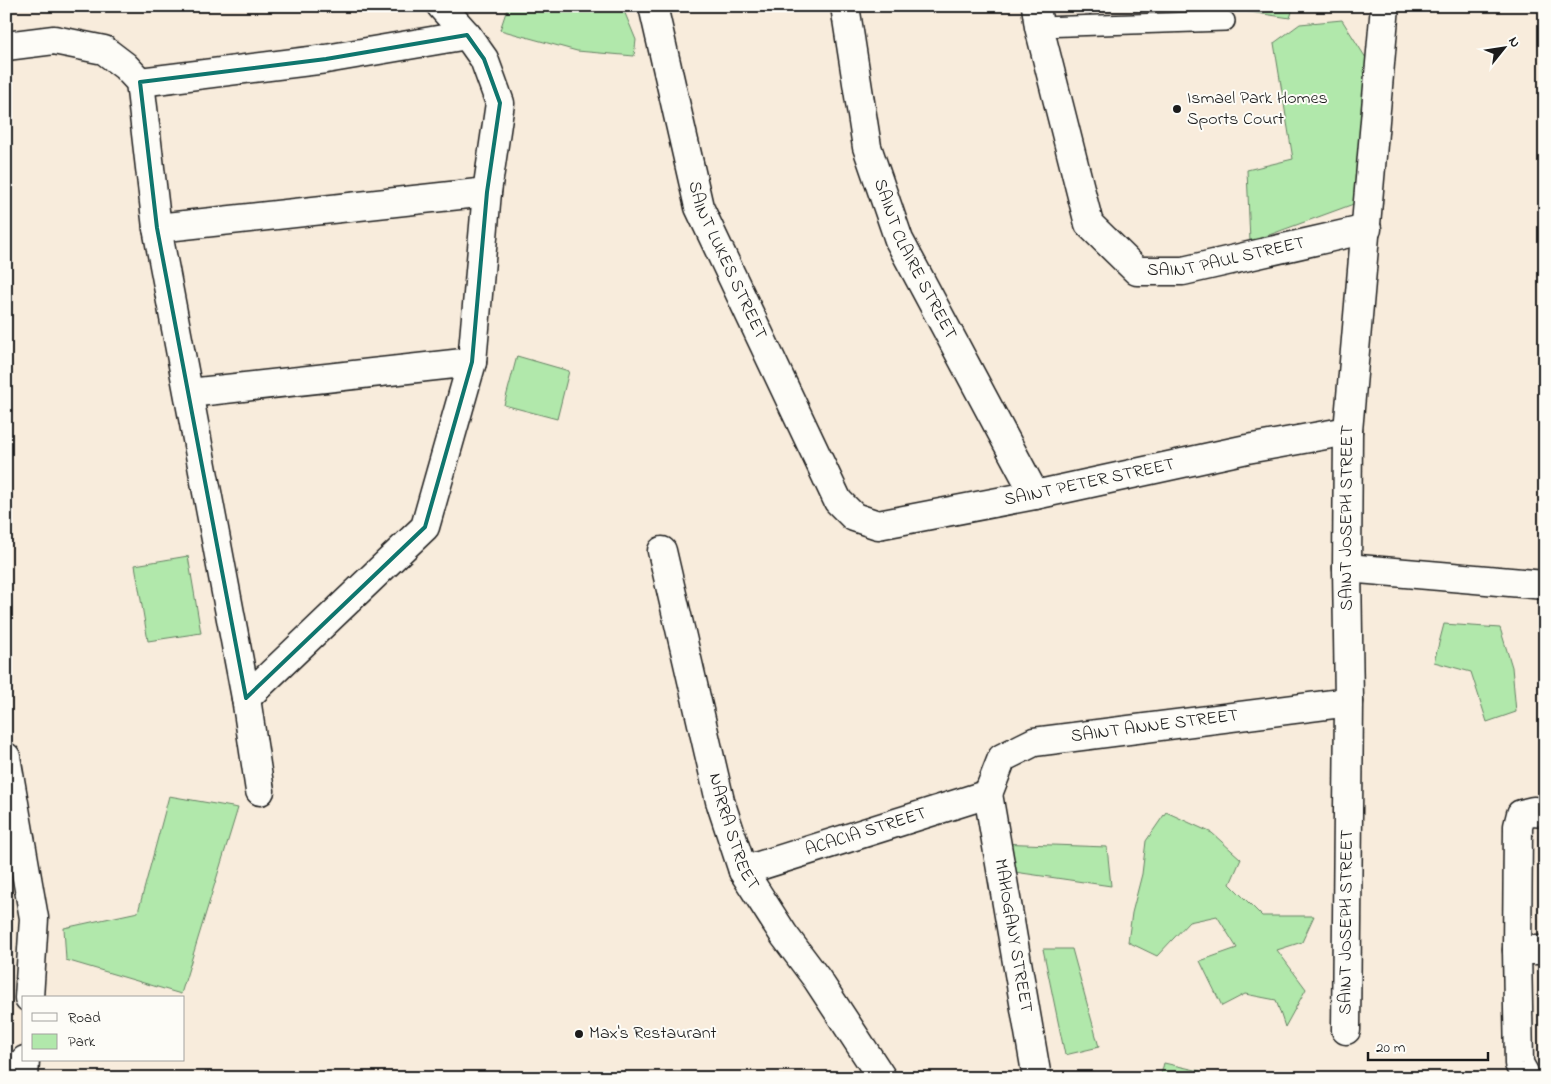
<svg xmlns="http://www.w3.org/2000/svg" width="1551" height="1084" font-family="'Indie Flower',sans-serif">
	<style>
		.green { fill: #b1e8ab; stroke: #668264 }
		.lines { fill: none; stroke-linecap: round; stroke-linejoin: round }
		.lane-casing { stroke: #1c1c1c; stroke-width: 22 }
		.street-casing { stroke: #1c1c1c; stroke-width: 31 }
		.lane { stroke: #fdfcf7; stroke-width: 19 }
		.street { stroke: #fdfcf7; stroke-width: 28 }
		.marked { fill: none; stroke: #0f766e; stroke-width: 4; stroke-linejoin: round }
		.poi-dot { fill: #1c1c1c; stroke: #fdfcf7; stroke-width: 2 }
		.labels { text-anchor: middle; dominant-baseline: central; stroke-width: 4; stroke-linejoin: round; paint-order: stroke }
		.poi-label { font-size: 18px; fill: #1c1c1c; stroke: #fdfcf7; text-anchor: start }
		.street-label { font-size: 18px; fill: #1c1c1c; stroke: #fdfcf7 }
	</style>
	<rect width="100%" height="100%" fill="#f8ecdc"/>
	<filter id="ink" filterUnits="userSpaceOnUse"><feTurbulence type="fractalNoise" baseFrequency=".02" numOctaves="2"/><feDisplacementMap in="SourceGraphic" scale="10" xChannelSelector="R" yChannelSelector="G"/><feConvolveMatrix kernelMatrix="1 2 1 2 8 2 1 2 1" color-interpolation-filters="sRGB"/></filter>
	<g filter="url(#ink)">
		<!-- green -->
		<path class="green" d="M508 6H622L636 40 634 56 577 51 500 30Z
			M1210 6H1294L1290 18Z
			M1342 20 1371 66 1359 202 1250 242 1247 170 1293 159 1274 43 1300 24Z
			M517 356 569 371 557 419 504 405Z
			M188 556 201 633 148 641 135 565Z
			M1444 624 1500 628 1512 667 1516 712 1487 722 1471 672 1434 662Z
			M169 796 238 808 181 994 66 960 64 928 138 912Z
			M1166 812 1212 833 1241 859 1230 884 1262 916H1314L1302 942 1277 950 1306 989 1285 1027 1276 1000 1245 994 1222 1006 1200 961 1237 948 1217 916 1189 922 1157 956 1128 942 1132 913 1142 874 1146 841Z
			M997 843 1107 847 1111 886 994 869Z
			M1043 949H1072L1099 1047 1065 1055Z
			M1164 1063 1200 1071 1203 1078H1160Z"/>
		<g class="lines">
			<defs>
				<path id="lane" d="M1039 27 1225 21"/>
				<g id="street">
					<path d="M441 6 467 35"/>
					<path id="s1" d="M653 6 699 207 838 501 854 517 878 525 1035 495 1247 449 1348 431"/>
					<path id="s2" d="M845 6 867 147 899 240 1035 495"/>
					<path id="s3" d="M1036 6 1039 27 1089 224 1137 271H1183L1367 229"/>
					<path d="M6 46 54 40 104 50 125 66 140 82 157 228 246 698 260 791"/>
					<path d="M140 82 326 59 467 35 484 59 500 103 487 192 472 362 425 527 246 698"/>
					<path d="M157 228 487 192"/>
					<path d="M189 393 472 362"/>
					<path id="s4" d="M662 551 720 801 743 871 784 935 817 979 882 1078"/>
					<path d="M1347 568 1545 585"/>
					<path d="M6 757 34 918 29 998"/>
					<path id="s5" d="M988 794 1002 758 1034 742 1349 702"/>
					<path id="s6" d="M988 794 1037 1078"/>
					<path id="s7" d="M743 871 988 794"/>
					<path d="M1517 950H1545"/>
					<path id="s8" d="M1346 1030 1349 702 1347 568 1348 431 1385 6"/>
					<path d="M24 1078 25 1060"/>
					<path d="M1527 1078 1519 1064 1517 950 1518 826 1521 814 1533 811 1545 812"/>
				</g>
			</defs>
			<!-- lane casing -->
			<use href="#lane" class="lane-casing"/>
			<!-- street casing -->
			<use href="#street" class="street-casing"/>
			<!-- lane -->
			<use href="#lane" class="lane"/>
			<!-- street -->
			<use href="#street" class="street"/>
		</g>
	</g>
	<!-- marked area -->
	<path class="marked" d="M467 35 484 59 500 103 487 192 472 362 425 527 246 698 157 228 140 82 326 59Z"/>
	<!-- markers -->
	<g class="poi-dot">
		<circle cx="1177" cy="109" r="5"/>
		<circle cx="579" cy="1034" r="5"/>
	</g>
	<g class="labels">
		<!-- poi labels -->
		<g class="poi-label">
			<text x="1187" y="99">Ismael Park Homes<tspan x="1187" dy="21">Sports Court</tspan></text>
			<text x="589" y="1034">Max's Restaurant</text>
		</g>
		<!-- street labels -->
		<g class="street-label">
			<text stroke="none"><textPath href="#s3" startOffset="382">SAINT PAUL STREET</textPath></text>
			<text stroke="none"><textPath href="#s2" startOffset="265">SAINT CLAIRE STREET</textPath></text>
			<text stroke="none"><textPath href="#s1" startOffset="266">SAINT LUKES STREET</textPath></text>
			<text stroke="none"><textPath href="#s1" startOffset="795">SAINT PETER STREET</textPath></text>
			<text stroke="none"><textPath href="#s8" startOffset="512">SAINT JOSEPH STREET</textPath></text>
			<text stroke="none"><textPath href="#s5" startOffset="196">SAINT ANNE STREET</textPath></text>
			<text stroke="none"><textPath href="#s4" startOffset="290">NARRA STREET</textPath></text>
			<text stroke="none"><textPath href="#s7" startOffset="129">ACACIA STREET</textPath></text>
			<text stroke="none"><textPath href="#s8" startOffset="108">SAINT JOSEPH STREET</textPath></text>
			<text stroke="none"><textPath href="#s6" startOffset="144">MAHOGANY STREET</textPath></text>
		</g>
	</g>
	<!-- margin -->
	<rect width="1551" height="1084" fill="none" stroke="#fdfcf7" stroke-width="25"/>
	<rect x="12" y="12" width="1526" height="1059" fill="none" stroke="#1c1c1c" stroke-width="2" filter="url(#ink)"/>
	<!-- legend -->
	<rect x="22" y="996" width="162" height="65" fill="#fdfcf7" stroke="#a3a29f"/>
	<rect x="32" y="1013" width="25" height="8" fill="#fdfcf7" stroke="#a3a29f"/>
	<text x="68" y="1022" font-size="15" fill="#1c1c1c">Road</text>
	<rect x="32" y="1034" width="25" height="15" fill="#b1e8ab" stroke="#a3a29f"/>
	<text x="68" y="1046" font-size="15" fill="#1c1c1c">Park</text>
	<!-- north arrow -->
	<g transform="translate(1504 48) rotate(60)" stroke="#fdfcf7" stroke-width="4" paint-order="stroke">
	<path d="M0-4L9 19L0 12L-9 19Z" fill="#1c1c1c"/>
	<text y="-8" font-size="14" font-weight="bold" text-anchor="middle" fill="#1c1c1c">N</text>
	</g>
	<!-- scale -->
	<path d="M1368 1052v8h120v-8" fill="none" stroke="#1c1c1c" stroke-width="2.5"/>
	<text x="1376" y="1052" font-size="15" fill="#1c1c1c" stroke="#fdfcf7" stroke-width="4" paint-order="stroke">20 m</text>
</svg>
